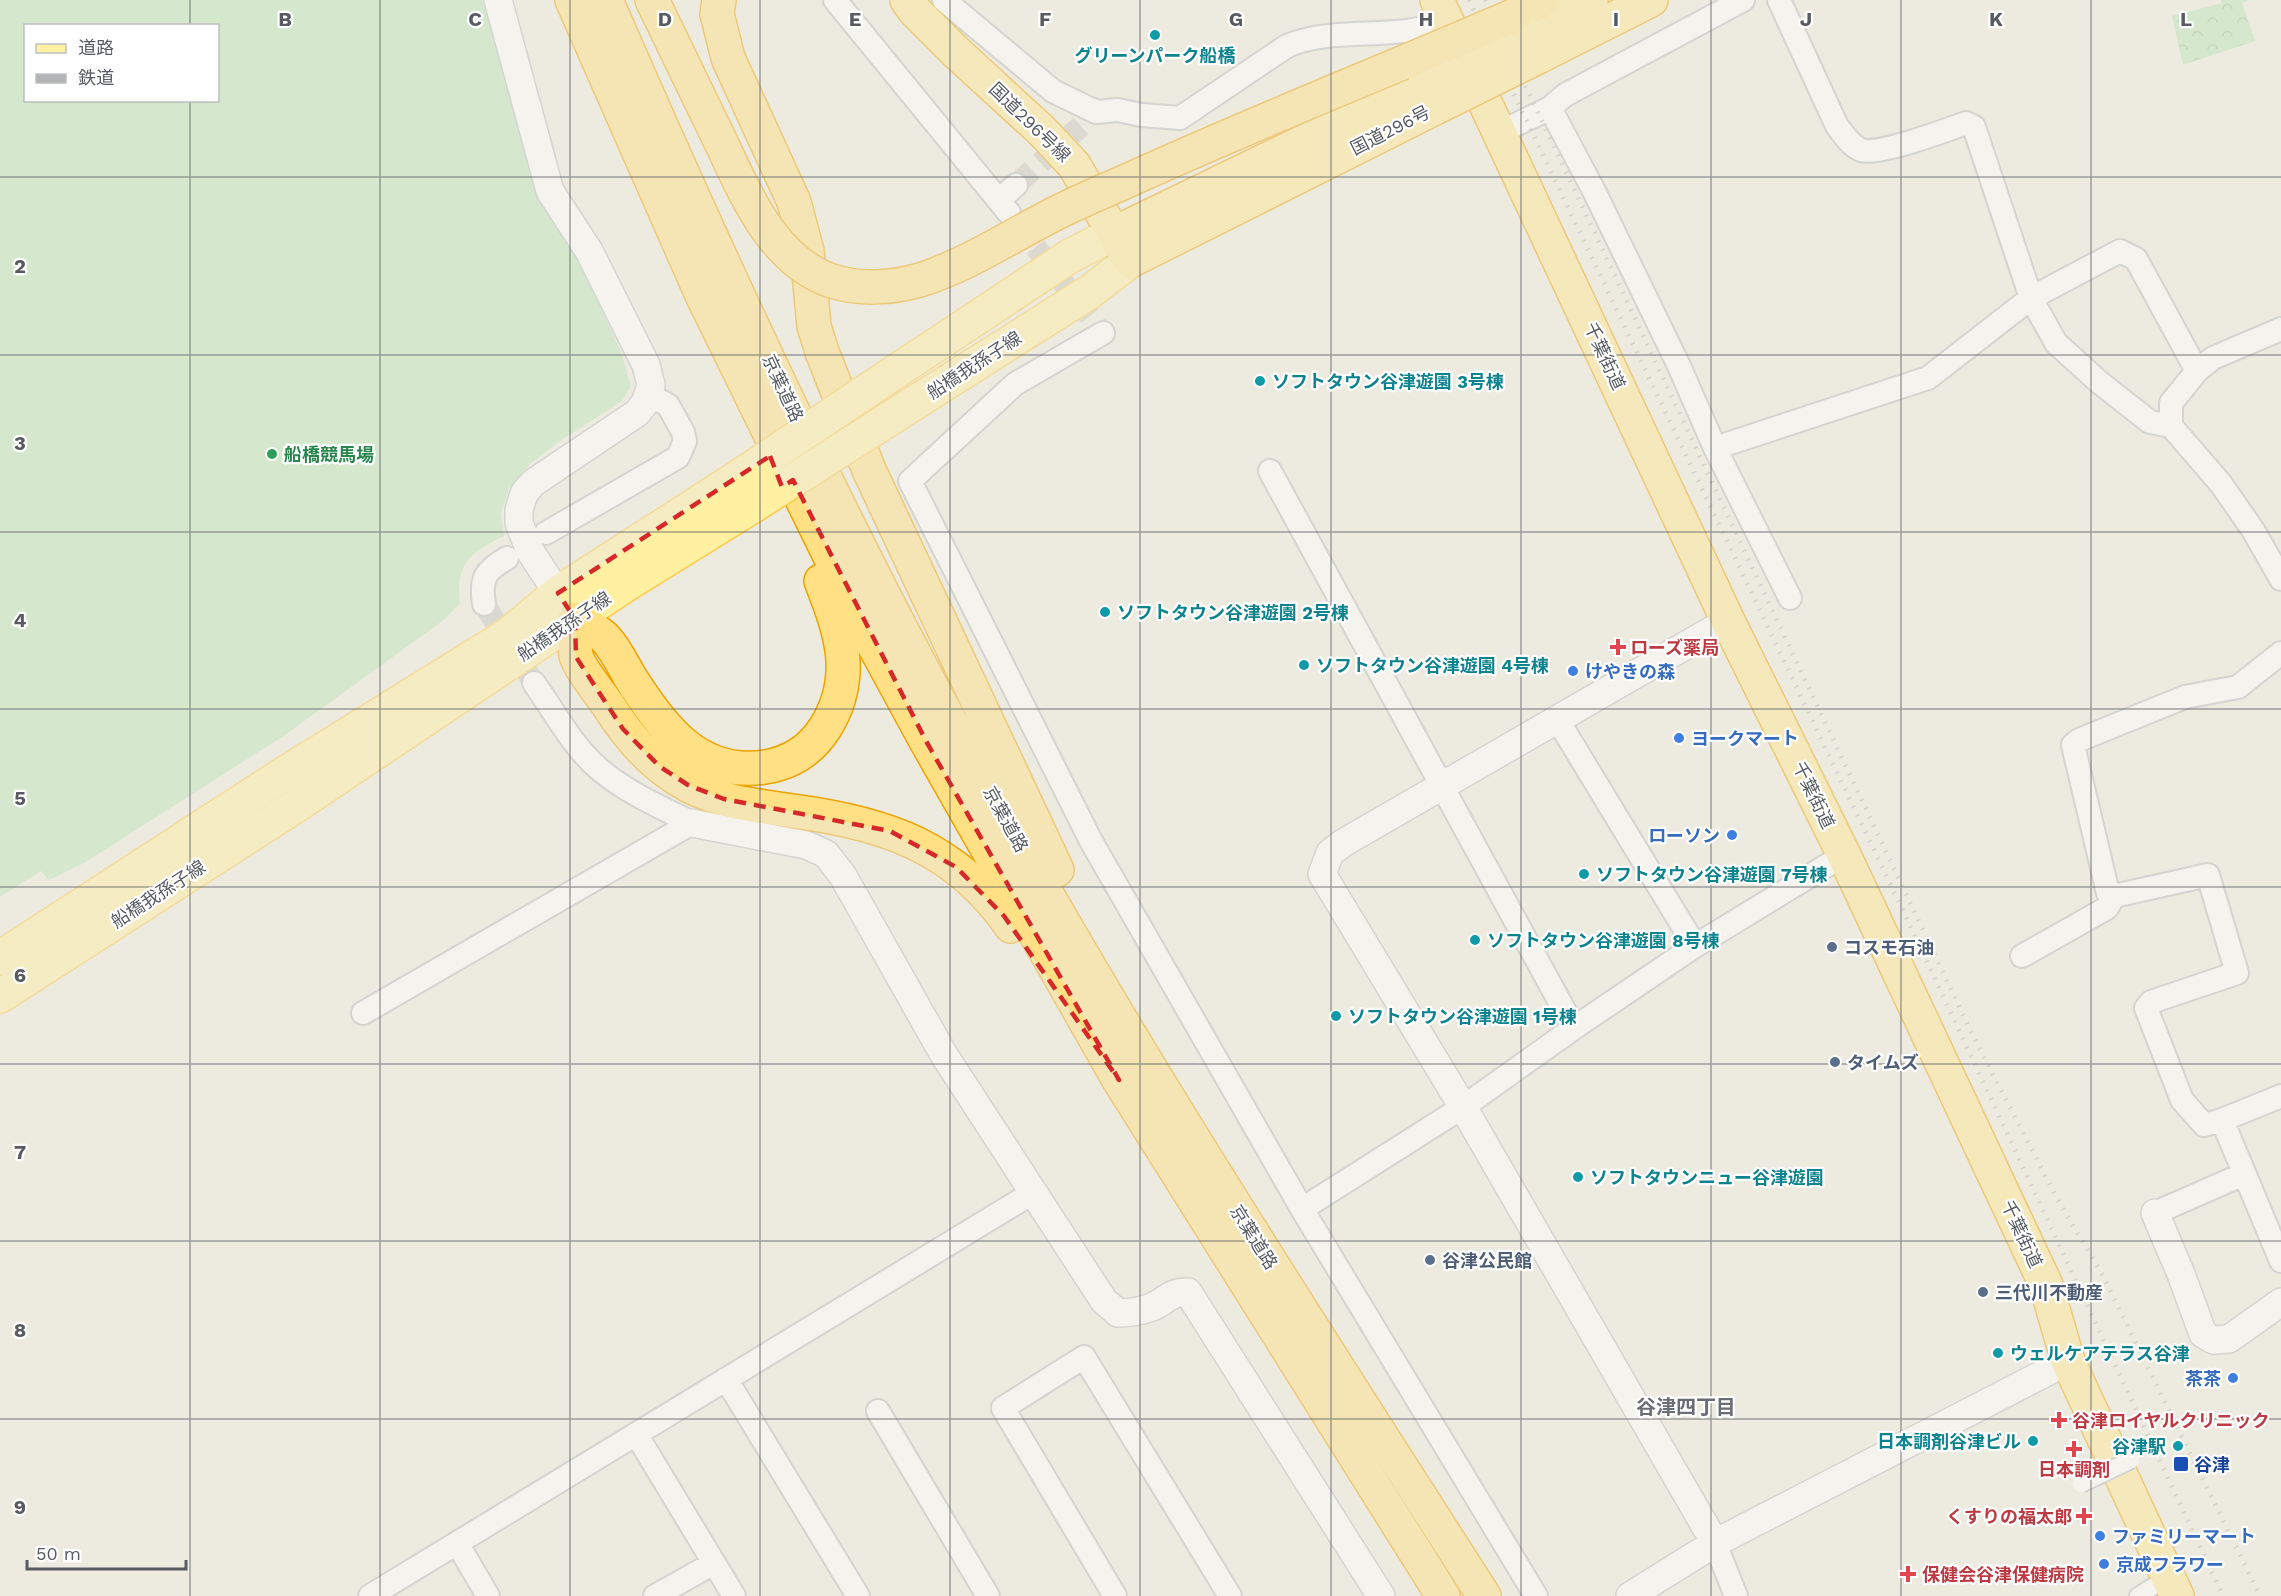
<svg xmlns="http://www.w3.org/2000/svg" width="2281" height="1596" font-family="'Work Sans','Noto Sans JP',sans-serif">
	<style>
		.forest { fill: url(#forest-crowns) }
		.garden { fill: #b8e7b8; fill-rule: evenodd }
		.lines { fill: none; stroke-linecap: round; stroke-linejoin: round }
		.minor-tunnel { stroke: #c8c6c0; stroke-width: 22; stroke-dasharray: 22 11; stroke-linecap: butt }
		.pedestrian-casing { stroke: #b7bac0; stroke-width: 20 }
		.minor-casing { stroke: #b7bac0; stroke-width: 26 }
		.tertiary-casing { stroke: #b7bac0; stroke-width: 30 }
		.primary-casing { stroke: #fdcb48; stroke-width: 36 }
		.trunk-casing { stroke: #eca300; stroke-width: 36 }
		.motorway-casing { stroke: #eca300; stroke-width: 36 }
		.pedestrian { stroke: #fff; stroke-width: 16 }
		.minor { stroke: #fff; stroke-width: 22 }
		.tertiary { stroke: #fff; stroke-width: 27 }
		.primary { stroke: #fff0a2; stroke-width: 33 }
		.trunk { stroke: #ffe893; stroke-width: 33 }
		.motorway { stroke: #ffe084; stroke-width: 33 }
		.rail { stroke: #b3b4b5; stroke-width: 4.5; stroke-dasharray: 1.5 8; stroke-linecap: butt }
		.pedestrian-bridge-casing { stroke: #b7bac0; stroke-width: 20; stroke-linecap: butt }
		.primary-bridge-casing { stroke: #fdcb48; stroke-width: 36; stroke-linecap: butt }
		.trunk-bridge-casing { stroke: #eca300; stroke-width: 36; stroke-linecap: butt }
		.motorway-bridge-casing { stroke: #eca300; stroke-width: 36; stroke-linecap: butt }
		.pedestrian-bridge { stroke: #fff; stroke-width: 16 }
		.primary-bridge { stroke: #fff0a2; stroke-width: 33 }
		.trunk-bridge { stroke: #ffe893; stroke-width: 33 }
		.motorway-bridge { stroke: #ffe084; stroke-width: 33 }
		.marked { fill: none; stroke: #d62828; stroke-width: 4.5; stroke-dasharray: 12 8; stroke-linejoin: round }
		.grid { fill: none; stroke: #585c62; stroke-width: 1.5; stroke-opacity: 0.55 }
		.culture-dot { fill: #0f9aa8; stroke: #fff; stroke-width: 2 }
		.leisure-dot { fill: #2e9e5b; stroke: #fff; stroke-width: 2 }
		.health-dot { fill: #e0444e; stroke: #fff; stroke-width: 2 }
		.shop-dot { fill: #3f7fe0; stroke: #fff; stroke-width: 2 }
		.service-dot { fill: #5c6f8a; stroke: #fff; stroke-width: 2 }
		.transit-dot { fill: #1a4fb4; stroke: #fff; stroke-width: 2 }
		.labels { text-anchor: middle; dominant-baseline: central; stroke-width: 4.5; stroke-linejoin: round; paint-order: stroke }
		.culture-label { font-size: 18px; font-weight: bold; fill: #0d838f; stroke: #fff; text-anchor: start }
		.street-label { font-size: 18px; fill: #585c62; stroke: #fff }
		.leisure-label { font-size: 18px; font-weight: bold; fill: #27864d; stroke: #fff; text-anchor: start }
		.health-label { font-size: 18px; font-weight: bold; fill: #be3a42; stroke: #fff; text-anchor: start }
		.shop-label { font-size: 18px; font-weight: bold; fill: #366cbe; stroke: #fff; text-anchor: start }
		.service-label { font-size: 18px; font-weight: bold; fill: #4e5e75; stroke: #fff; text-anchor: start }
		.transit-label { font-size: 18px; font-weight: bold; fill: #164399; stroke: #fff; text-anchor: start }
		.neighbourhood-label { font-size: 20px; font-weight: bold; fill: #696e74; stroke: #fff }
		.grid-label { font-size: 20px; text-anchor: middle; font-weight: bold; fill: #585c62; stroke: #fff; stroke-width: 4.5; stroke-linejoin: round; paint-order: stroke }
	</style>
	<defs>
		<pattern id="forest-crowns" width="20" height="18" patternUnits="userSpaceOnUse" patternTransform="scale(1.5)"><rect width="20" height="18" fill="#b8e7b8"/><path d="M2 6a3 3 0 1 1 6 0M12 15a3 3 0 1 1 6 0" fill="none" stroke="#98be99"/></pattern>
	</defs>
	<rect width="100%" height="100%" fill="#edeadf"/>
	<!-- forest -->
	<path class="forest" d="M2221 0H2249L2242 3 2255 41 2183 65 2172 16 2222 3Z"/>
	<!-- garden -->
	<path class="garden" d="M0 0H487L571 242 621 352 631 386 622 401 557 443 530 464 510 487 501 513 504 536C471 552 455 563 460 603L445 619 285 735 84 863 49 880 41 871 0 897ZM26 26H218V100H26Z"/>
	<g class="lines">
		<!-- minor-tunnel -->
		<path class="minor-tunnel" d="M1016 185 1081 126
			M1015 221 1103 333
			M484 604 534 683"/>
		<defs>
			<path id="pedestrian" d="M2138 1596 2154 1586"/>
			<path id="minor" d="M835 0 1009 213
				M944 0 1053 91 1096 112 1118 110 1141 115 1180 118 1287 46C1337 25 1395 42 1446 21
				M1743 0 1565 95 1550 108 1594 191 1679 366 1715 448 1790 598
				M1779 0 1837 126C1844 135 1850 145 1861 150 1877 156 1947 130 1966 123L1974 127 2031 298 2056 343 2099 382 2150 422 2171 426 2221 484 2253 530 2281 579
				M1499 133 1550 108
				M999 200 1016 185
				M1103 333 1015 384 910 481 1091 841 1302 1209 1536 1596
				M2171 426V403L2197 371 2213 358 2281 329
				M1715 448 1928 378 2031 298 2120 251 2136 259 2197 371
				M1270 471 1574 1028
				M546 533 678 457 685 441 683 432 668 405 649 395
				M484 604C480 578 485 571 507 558
				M534 683C554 711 572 746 599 769 626 792 660 807 692 823
				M1557 719 1695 946
				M2114 896 2108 893 2073 745 2079 740 2185 697 2238 687 2281 653
				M2022 956 2107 908 2114 896 2208 875 2237 973 2151 1002 2146 1008 2182 1100 2204 1125 2222 1120 2281 1096
				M363 1013 692 823
				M2222 1120 2281 1261
				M1302 1209 1463 1107 1574 1028 1695 946 1844 855
				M2155 1213 2244 1174
				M726 1379 858 1596
				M878 1411 988 1596
				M636 1434 734 1596
				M457 1543 488 1596
				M1715 1543 1736 1596
				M370 1596 1034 1192
				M655 1596 714 1563
				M1115 1596 1003 1408 1084 1357 1230 1596"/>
			<path id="tertiary" d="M498 0 550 191 589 251 646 365 651 385 645 403 637 413 533 483 525 492 522 500 519 510V523L530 551 568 609
				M692 823 806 845 826 854 843 876 944 1055 1104 1301 1118 1313C1130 1313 1141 1311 1152 1307 1166 1301 1171 1291 1188 1292L1381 1596
				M2155 1213 2181 1274 2203 1334 2213 1340 2229 1339 2281 1302
				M1715 1543 1463 1107 1322 874 1330 853 1343 843 1728 621
				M1630 1596 1715 1543 2068 1361"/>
			<path id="primary" d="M871 388 1070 256 1115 233
				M886 421 1091 291 1130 261
				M0 958 282 775 508 635 558 593 737 478
				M0 996 300 803 624 586 753 506"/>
			<path id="trunk" d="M907 0 914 10 957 53 1042 131 1074 165 1130 261 1435 108
				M1437 0 1728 621 1844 855 2046 1285 2068 1361 2177 1596
				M1526 33 1591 0
				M1540 56 1651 0
				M1115 233 1425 83"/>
			<path id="motorway" d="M572 0 702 295 870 638 926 741 1119 1080 1443 1596
				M606 0C703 224 805 447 919 663 1088 985 1288 1290 1484 1596
				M652 0 714 128
				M719 0 717 14 728 58 794 202 807 251 814 326 822 352 869 470 1057 870
				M1515 15 1543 0
				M575 619C585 625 599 631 606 639 616 650 623 665 630 677 662 728 699 777 765 767 790 763 811 750 825 728 857 677 841 632 821 581
				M575 619C576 630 574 644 576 655 578 666 601 695 608 705 628 737 654 767 688 785 719 802 758 806 793 811 885 823 956 847 1011 926"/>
		</defs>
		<!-- pedestrian casing -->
		<use href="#pedestrian" class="pedestrian-casing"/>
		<!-- minor casing -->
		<use href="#minor" class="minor-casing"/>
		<!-- tertiary casing -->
		<use href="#tertiary" class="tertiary-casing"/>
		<!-- primary casing -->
		<use href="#primary" class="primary-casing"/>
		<!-- trunk casing -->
		<use href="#trunk" class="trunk-casing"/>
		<!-- motorway casing -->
		<use href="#motorway" class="motorway-casing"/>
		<!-- pedestrian -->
		<use href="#pedestrian" class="pedestrian"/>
		<!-- minor -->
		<use href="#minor" class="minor"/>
		<!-- tertiary -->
		<use href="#tertiary" class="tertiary"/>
		<!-- primary -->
		<use href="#primary" class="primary"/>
		<!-- trunk -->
		<use href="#trunk" class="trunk"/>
		<!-- motorway -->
		<use href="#motorway" class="motorway"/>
		<!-- rail -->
		<path class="rail" d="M1469 0 1906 917 2223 1596
			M1485 0 1971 1032 2059 1202 2102 1274 2260 1596"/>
		<defs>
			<path id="pedestrian-bridge" d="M2081 1484 2131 1460"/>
			<path id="primary-bridge" d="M737 478 871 388
				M753 506 886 421"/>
			<path id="trunk-bridge" d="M1425 83 1526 33
				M1435 108 1540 56"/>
			<path id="motorway-bridge" d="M714 128C741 182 768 260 832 281 859 290 893 288 920 280 964 266 1003 241 1043 220 1070 205 1100 193 1129 180 1256 122 1386 71 1515 15"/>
		</defs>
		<!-- pedestrian-bridge casing -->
		<use href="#pedestrian-bridge" class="pedestrian-bridge-casing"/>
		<!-- primary-bridge casing -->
		<use href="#primary-bridge" class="primary-bridge-casing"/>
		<!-- trunk-bridge casing -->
		<use href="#trunk-bridge" class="trunk-bridge-casing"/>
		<!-- motorway-bridge casing -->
		<use href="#motorway-bridge" class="motorway-bridge-casing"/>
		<!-- pedestrian-bridge -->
		<use href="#pedestrian-bridge" class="pedestrian-bridge"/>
		<!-- primary-bridge -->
		<use href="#primary-bridge" class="primary-bridge"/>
		<!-- trunk-bridge -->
		<use href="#trunk-bridge" class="trunk-bridge"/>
		<!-- motorway-bridge -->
		<use href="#motorway-bridge" class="motorway-bridge"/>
	</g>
	<!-- marked area -->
	<path d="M0 0H2281V1596H0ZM770 456 782 487 793 480 926 741 1119 1080 1004 916 956 867 890 831 724 799 688 785 659 766 623 729 576 657 575 619 558 593Z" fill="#edeadf" fill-opacity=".55" fill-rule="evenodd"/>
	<path class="marked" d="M770 456 782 487 793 480 926 741 1119 1080 1004 916 956 867 890 831 724 799 688 785 659 766 623 729 576 657 575 619 558 593Z"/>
	<!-- grid -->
	<path class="grid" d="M190 0V26M380 0V1596M570 0V1596M760 0V1596M950 0V1596M1140 0V1596M1331 0V1596M1521 0V1596M1711 0V1596M1901 0V1596M2091 0V1596M190 100V1596M0 177H2281M0 355H2281M0 532H2281M0 709H2281M0 887H2281M0 1064H2281M0 1241H2281M0 1419H2281"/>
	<!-- markers -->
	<g class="culture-dot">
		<circle cx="1155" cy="35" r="6"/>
		<circle cx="1260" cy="381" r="6"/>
		<circle cx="1105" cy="612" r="6"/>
		<circle cx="1304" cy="665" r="6"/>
		<circle cx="1584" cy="874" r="6"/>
		<circle cx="1475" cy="940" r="6"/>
		<circle cx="1336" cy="1016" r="6"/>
		<circle cx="1578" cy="1177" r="6"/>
		<circle cx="1998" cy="1353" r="6"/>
		<circle cx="2033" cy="1441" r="6"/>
		<circle cx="2178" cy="1446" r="6"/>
	</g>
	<circle class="leisure-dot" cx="272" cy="454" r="6"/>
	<g class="health-dot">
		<path d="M1615 638h6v6h6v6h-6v6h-6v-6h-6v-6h6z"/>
		<path d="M2056 1411h6v6h6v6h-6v6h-6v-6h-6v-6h6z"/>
		<path d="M2071 1440h6v6h6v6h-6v6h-6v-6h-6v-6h6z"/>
		<path d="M2081 1507h6v6h6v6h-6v6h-6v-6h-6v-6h6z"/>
		<path d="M1905 1565h6v6h6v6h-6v6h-6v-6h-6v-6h6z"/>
	</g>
	<g class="shop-dot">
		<circle cx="1573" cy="671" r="6"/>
		<circle cx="1679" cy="738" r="6"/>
		<circle cx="1732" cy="835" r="6"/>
		<circle cx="2233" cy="1378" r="6"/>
		<circle cx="2100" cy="1536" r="6"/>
		<circle cx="2104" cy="1564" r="6"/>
	</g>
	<g class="service-dot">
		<circle cx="1832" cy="947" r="6"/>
		<circle cx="1835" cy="1062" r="6"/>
		<circle cx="1430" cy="1260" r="6"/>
		<circle cx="1983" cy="1292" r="6"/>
	</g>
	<rect class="transit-dot" x="2173" y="1456" width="16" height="16" rx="3"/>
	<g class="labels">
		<!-- culture labels -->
		<g class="culture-label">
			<text x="1155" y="55" text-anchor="middle">グリーンパーク船橋</text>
			<text x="1272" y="381">ソフトタウン谷津遊園 3号棟</text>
			<text x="1117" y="612">ソフトタウン谷津遊園 2号棟</text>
			<text x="1316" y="665">ソフトタウン谷津遊園 4号棟</text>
			<text x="1596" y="874">ソフトタウン谷津遊園 7号棟</text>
			<text x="1487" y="940">ソフトタウン谷津遊園 8号棟</text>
			<text x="1348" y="1016">ソフトタウン谷津遊園 1号棟</text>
			<text x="1590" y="1177">ソフトタウンニュー谷津遊園</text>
			<text x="2010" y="1353">ウェルケアテラス谷津</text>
			<text x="2021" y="1441" text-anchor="end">日本調剤谷津ビル</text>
			<text x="2166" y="1446" text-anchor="end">谷津駅</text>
		</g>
		<!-- street labels -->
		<g class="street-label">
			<text transform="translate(1030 122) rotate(44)">国道296号線</text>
			<text transform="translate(1390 130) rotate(-27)">国道296号</text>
			<text transform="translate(1605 356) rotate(65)">千葉街道</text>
			<text transform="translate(974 365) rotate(-33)">船橋我孫子線</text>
			<text transform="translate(783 388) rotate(65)">京葉道路</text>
			<text transform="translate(564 626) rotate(-34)">船橋我孫子線</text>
			<text transform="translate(1814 795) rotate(64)">千葉街道</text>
			<text transform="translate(1006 819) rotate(61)">京葉道路</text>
			<text transform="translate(158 894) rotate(-33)">船橋我孫子線</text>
			<text transform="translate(2022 1234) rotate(65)">千葉街道</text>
			<text transform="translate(1254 1237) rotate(58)">京葉道路</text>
		</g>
		<!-- leisure labels -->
		<g class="leisure-label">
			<text x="284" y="454">船橋競馬場</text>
		</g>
		<!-- health labels -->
		<g class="health-label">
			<text x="1630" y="647">ローズ薬局</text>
			<text x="2072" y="1420">谷津ロイヤルクリニック</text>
			<text x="2074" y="1469" text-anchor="middle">日本調剤</text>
			<text x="2072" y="1516" text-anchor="end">くすりの福太郎</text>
			<text x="1922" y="1574">保健会谷津保健病院</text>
		</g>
		<!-- shop labels -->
		<g class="shop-label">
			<text x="1585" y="671">けやきの森</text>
			<text x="1691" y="738">ヨークマート</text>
			<text x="1720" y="835" text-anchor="end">ローソン</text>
			<text x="2221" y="1378" text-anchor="end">茶茶</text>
			<text x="2112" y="1536">ファミリーマート</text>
			<text x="2116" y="1564">京成フラワー</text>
		</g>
		<!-- service labels -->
		<g class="service-label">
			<text x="1844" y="947">コスモ石油</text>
			<text x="1847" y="1062">タイムズ</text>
			<text x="1442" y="1260">谷津公民館</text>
			<text x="1995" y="1292">三代川不動産</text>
		</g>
		<!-- transit labels -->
		<g class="transit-label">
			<text x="2194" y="1464">谷津</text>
		</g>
		<!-- neighbourhood labels -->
		<g class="neighbourhood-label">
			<text x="1686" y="1407">谷津四丁目</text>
		</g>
	</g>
	<g class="grid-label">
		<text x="285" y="26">B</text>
		<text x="475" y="26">C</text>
		<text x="665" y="26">D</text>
		<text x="855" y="26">E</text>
		<text x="1045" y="26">F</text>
		<text x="1236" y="26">G</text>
		<text x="1426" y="26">H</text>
		<text x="1616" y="26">I</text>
		<text x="1806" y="26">J</text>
		<text x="1996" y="26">K</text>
		<text x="2186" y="26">L</text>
		<text x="20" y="273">2</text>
		<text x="20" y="450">3</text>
		<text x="20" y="627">4</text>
		<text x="20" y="805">5</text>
		<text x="20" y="982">6</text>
		<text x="20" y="1159">7</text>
		<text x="20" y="1337">8</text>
		<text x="20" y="1514">9</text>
	</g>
	<!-- legend -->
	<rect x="24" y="24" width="195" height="78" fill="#ffffff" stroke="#bcbec0" stroke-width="1.5"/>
	<rect x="36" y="44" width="30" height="9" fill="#fff0a2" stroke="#bcbec0" stroke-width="1.5"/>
	<text x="78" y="54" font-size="18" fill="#585c62">道路</text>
	<rect x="36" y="74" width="30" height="9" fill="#b3b4b5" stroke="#bcbec0" stroke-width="1.5"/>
	<text x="78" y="84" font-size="18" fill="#585c62">鉄道</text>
	<!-- scale -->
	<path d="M27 1560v9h159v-9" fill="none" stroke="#585c62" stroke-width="3"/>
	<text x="36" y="1560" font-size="18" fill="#585c62" stroke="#ffffff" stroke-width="4.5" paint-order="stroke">50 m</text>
</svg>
